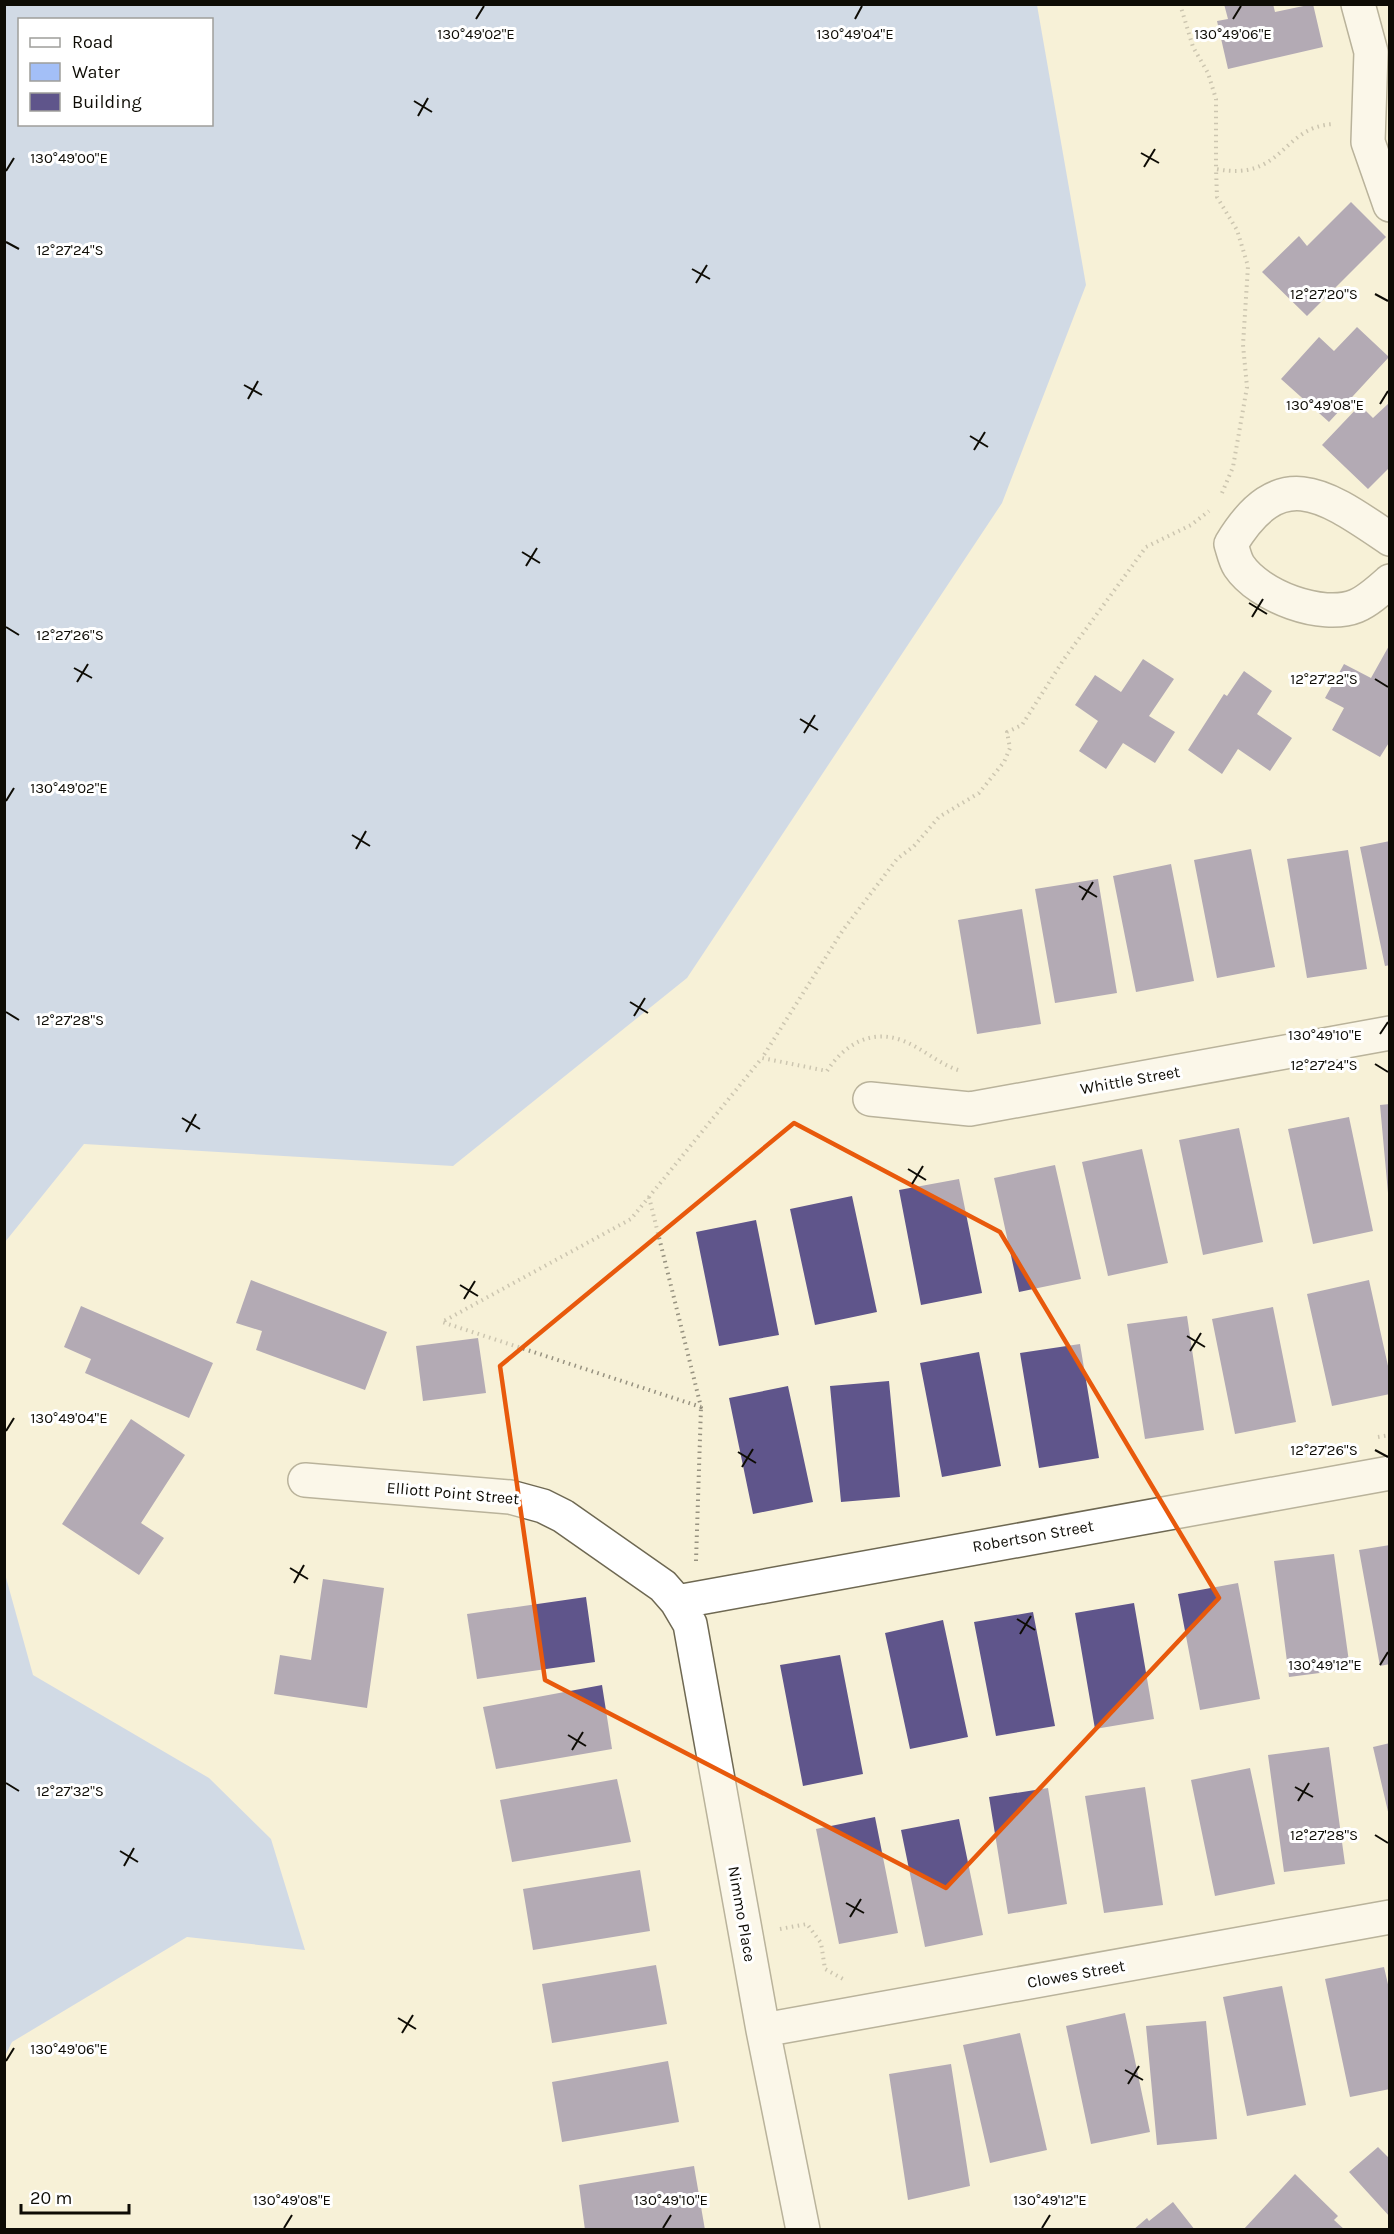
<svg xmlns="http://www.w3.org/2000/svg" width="1394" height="2234" font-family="Karla,sans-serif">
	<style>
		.water { fill: #a3bff7; fill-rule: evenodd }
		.building { fill: #5f558b }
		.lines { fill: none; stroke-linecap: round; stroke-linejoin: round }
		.minor-casing { stroke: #6e6852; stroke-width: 36 }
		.path { stroke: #979280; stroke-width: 4; stroke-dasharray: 1.5 4.5; stroke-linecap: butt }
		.minor { stroke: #fff; stroke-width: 33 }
		.marked { fill: none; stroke: #e8590c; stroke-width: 4.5; stroke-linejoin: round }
		.ticks { fill: none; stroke: #0e0c05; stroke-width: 2 }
		.labels { text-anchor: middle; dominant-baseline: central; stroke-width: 6; stroke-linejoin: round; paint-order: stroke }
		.street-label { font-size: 16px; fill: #0e0c05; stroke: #fff }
		.ticks-label { font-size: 15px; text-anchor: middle; fill: #0e0c05; stroke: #fff; stroke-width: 6; stroke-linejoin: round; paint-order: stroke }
	</style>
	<rect width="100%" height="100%" fill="#f7f1d7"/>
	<!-- water -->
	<path class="water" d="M5 4 1037 5 1086 285 1002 503 687 978 453 1166 84 1144 5 1242ZM20 20H212V124H20Z
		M5 1574 33 1675 209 1778 271 1839 305 1950 187 1937 12 2042 5 2056Z"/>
	<!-- building -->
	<path class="building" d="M1224 4H1273L1275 12 1313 4 1323 47 1228 69 1217 21 1228 19Z
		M1351 202 1386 237 1307 316 1262 272 1299 236 1307 246Z
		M1357 327 1389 357 1329 422 1281 379 1319 337 1334 351Z
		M1390 402V467L1368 489 1322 445 1360 405 1373 418Z
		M1390 644V741L1380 757 1332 730 1344 708 1325 698 1344 664 1371 678Z
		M1143 659 1174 679 1149 716 1175 732 1155 763 1123 743 1106 769 1079 751 1098 721 1075 705 1095 675 1121 692Z
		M1244 671 1272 691 1257 714 1292 738 1270 771 1238 749 1222 774 1188 750 1224 694 1227 696Z
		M1390 841V965L1385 966 1360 847Z
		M1251 849 1275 967 1217 978 1194 860Z
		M1348 850 1367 969 1307 978 1287 859Z
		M1171 864 1194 981 1136 992 1113 876Z
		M1098 879 1117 993 1055 1003 1035 889Z
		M1022 909 1041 1024 977 1034 958 920Z
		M1390 1104V1193H1388L1380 1105Z
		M1349 1117 1373 1231 1313 1244 1288 1129Z
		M1239 1128 1263 1242 1203 1255 1179 1140Z
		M1142 1149 1168 1263 1108 1276 1082 1162Z
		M1055 1165 1081 1279 1019 1292 994 1178Z
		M959 1179 982 1293 921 1305 899 1190Z
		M852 1196 877 1312 815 1325 790 1209Z
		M756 1220 779 1335 719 1346 696 1232Z
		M251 1280 387 1332 365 1390 256 1350 262 1331 236 1323Z
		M1369 1280 1390 1375V1394L1332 1406 1307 1294Z
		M81 1306 213 1363 189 1418 85 1373 91 1359 64 1347Z
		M1273 1307 1296 1422 1235 1434 1212 1319Z
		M1187 1316 1204 1430 1145 1439 1127 1324Z
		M478 1338 486 1393 423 1401 416 1346Z
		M1080 1344 1099 1458 1039 1468 1020 1353Z
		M979 1352 1001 1466 942 1477 920 1363Z
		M889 1381 900 1497 841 1502 830 1386Z
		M788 1386 813 1502 753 1514 729 1398Z
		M131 1419 185 1455 141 1523 164 1538 139 1575 62 1524Z
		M1390 1545V1664L1380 1666 1359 1550Z
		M1334 1554 1350 1669 1289 1677 1274 1561Z
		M323 1579 384 1588 367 1708 274 1694 280 1655 311 1660Z
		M1238 1583 1260 1699 1200 1710 1178 1594Z
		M586 1597 595 1662 477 1679 467 1614Z
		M1134 1603 1154 1719 1095 1729 1075 1613Z
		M1033 1612 1055 1726 996 1736 974 1622Z
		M943 1620 968 1737 910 1749 885 1633Z
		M840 1655 863 1774 803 1786 780 1665Z
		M602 1685 612 1749 496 1769 483 1707Z
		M1390 1743V1816H1389L1373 1747Z
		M1329 1747 1345 1864 1284 1872 1268 1755Z
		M1250 1768 1275 1884 1215 1896 1191 1780Z
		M617 1779 631 1842 512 1862 500 1800Z
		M1145 1787 1163 1905 1104 1913 1085 1796Z
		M1048 1788 1067 1904 1008 1914 989 1797Z
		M875 1817 898 1933 839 1944 816 1829Z
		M959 1819 983 1935 925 1947 901 1830Z
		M640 1870 650 1931 533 1950 523 1889Z
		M656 1965 667 2024 552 2043 542 1984Z
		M1384 1967 1390 1993V2089L1350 2097 1325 1979Z
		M1282 1986 1306 2105 1247 2116 1223 1997Z
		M1125 2013 1150 2132 1091 2144 1066 2026Z
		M1206 2021 1217 2139 1157 2145 1146 2026Z
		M1020 2033 1047 2150 990 2163 963 2045Z
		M668 2061 679 2122 562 2142 552 2082Z
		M951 2064 970 2186 908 2200 889 2074Z
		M1378 2147 1390 2159V2217L1349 2172Z
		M694 2166 705 2230H585L579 2185Z
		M1295 2174 1338 2216 1334 2220 1345 2230H1243Z
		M1173 2202 1195 2230H1133L1147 2218 1149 2221Z"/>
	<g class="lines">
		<defs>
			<path id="minor" d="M1358 4 1371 52 1368 142 1390 205
				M1390 539C1326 496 1281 461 1231 544 1233 550 1235 560 1239 566 1259 596 1322 620 1356 606 1368 601 1380 590 1390 581
				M870 1099 970 1109 1390 1033
				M305 1480 510 1497 543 1506 563 1516 663 1586 677 1602 690 1624 763 2030 803 2230
				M677 1602 1390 1473
				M763 2030 1390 1917"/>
		</defs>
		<!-- minor casing -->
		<use href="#minor" class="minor-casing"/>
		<!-- path -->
		<path class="path" d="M1180 4 1193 47 1208 73 1216 99V169
			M1222 493 1233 467 1247 387 1243 345 1248 266 1237 230 1217 197 1216 169C1284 182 1281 126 1334 124
			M958 1070C937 1063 921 1047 901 1040 870 1029 844 1045 827 1071L762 1058 843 930 897 859 914 846 939 817 979 793 1004 762 1010 748 1007 732 1022 725 1064 659 1146 547 1191 525 1209 511
			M649 1197 701 1407 442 1322 631 1219 762 1058
			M1378 1437 1390 1435
			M696 1561 701 1407
			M780 1929 807 1924 821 1943 825 1969 843 1979"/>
		<!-- minor -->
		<use href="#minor" class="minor"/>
	</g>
	<!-- marked area -->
	<path d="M0 0H1394V2234H0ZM794 1123 1000 1232 1219 1598 946 1888 545 1680 500 1366Z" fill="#f7f1d7" fill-opacity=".55" fill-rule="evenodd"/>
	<path class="marked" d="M794 1123 1000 1232 1219 1598 946 1888 545 1680 500 1366Z"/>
	<!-- ticks -->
	<path class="ticks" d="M476 19 484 6M855 19 862 6M1233 19 1241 6M414 101 432 112M418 116 428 98M1141 153 1159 163M1144 167 1155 149M6 171 14 158M6 242 19 249M692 269 710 279M696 283 707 265M1375 294 1388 301M244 385 262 395M248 399 258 381M1380 404 1388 391M970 436 988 447M974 450 985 432M522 552 540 563M526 566 537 548M1249 603 1267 614M1252 617 1263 599M6 627 19 635M74 668 92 678M1375 679 1388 687M77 682 88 664M800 719 818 730M804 733 815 715M6 801 14 788M352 835 370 846M356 849 366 831M1079 886 1097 897M1082 900 1093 882M630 1002 648 1013M6 1012 19 1020M634 1016 645 998M1380 1034 1388 1022M1375 1064 1388 1072M182 1118 200 1129M186 1132 196 1114M908 1169 926 1180M912 1184 923 1166M460 1285 478 1296M464 1299 475 1281M1187 1336 1205 1347M1190 1351 1201 1333M6 1431 14 1418M1375 1450 1388 1457M738 1452 756 1463M742 1467 753 1449M290 1568 308 1579M294 1583 304 1565M1017 1619 1035 1630M1020 1634 1031 1616M1380 1665 1388 1652M568 1735 586 1746M572 1750 583 1732M6 1783 19 1791M1295 1787 1313 1797M1298 1801 1309 1783M1375 1835 1388 1843M120 1851 138 1862M124 1866 134 1848M846 1903 864 1913M850 1917 861 1899M398 2018 416 2029M402 2033 413 2015M6 2061 14 2048M1125 2070 1143 2080M1128 2084 1139 2066M284 2228 292 2215M663 2228 671 2215M1042 2228 1050 2215"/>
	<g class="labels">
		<!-- street labels -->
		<g class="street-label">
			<text transform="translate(1130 1080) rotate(-10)">Whittle Street</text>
			<text transform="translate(453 1493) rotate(5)">Elliott Point Street</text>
			<text transform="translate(1033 1536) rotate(-10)">Robertson Street</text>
			<text transform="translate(742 1914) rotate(80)">Nimmo Place</text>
			<text transform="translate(1076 1974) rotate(-10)">Clowes Street</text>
		</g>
	</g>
	<g class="ticks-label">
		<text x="476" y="39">130°49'02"E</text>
		<text x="855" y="39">130°49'04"E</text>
		<text x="1233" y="39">130°49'06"E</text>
		<text x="69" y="163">130°49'00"E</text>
		<text x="70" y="255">12°27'24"S</text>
		<text x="1324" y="299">12°27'20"S</text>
		<text x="1325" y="410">130°49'08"E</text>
		<text x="70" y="640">12°27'26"S</text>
		<text x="1324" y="684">12°27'22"S</text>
		<text x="69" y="793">130°49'02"E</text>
		<text x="70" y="1025">12°27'28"S</text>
		<text x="1325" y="1040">130°49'10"E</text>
		<text x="1324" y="1070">12°27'24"S</text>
		<text x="69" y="1423">130°49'04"E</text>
		<text x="1324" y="1455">12°27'26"S</text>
		<text x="1325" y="1670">130°49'12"E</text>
		<text x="70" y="1796">12°27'32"S</text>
		<text x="1324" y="1840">12°27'28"S</text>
		<text x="69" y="2054">130°49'06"E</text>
		<text x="292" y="2205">130°49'08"E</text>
		<text x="671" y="2205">130°49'10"E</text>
		<text x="1050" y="2205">130°49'12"E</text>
	</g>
	<!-- border -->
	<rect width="1394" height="2234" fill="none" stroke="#0e0c05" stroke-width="12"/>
	<!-- legend -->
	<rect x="18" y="18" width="195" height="108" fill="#ffffff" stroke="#9f9e9b" stroke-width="1.5"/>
	<rect x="30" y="38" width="30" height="9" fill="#ffffff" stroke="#9f9e9b" stroke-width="1.5"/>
	<text x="72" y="48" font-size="18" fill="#0e0c05">Road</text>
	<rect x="30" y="63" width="30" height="18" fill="#a3bff7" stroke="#9f9e9b" stroke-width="1.5"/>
	<text x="72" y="78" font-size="18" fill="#0e0c05">Water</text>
	<rect x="30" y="93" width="30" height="18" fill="#5f558b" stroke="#9f9e9b" stroke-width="1.5"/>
	<text x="72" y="108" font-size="18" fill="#0e0c05">Building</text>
	<!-- scale -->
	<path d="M21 2204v9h108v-9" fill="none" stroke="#0e0c05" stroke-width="3"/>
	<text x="30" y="2204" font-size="18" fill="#0e0c05" stroke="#ffffff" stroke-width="4.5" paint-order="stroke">20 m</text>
</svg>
